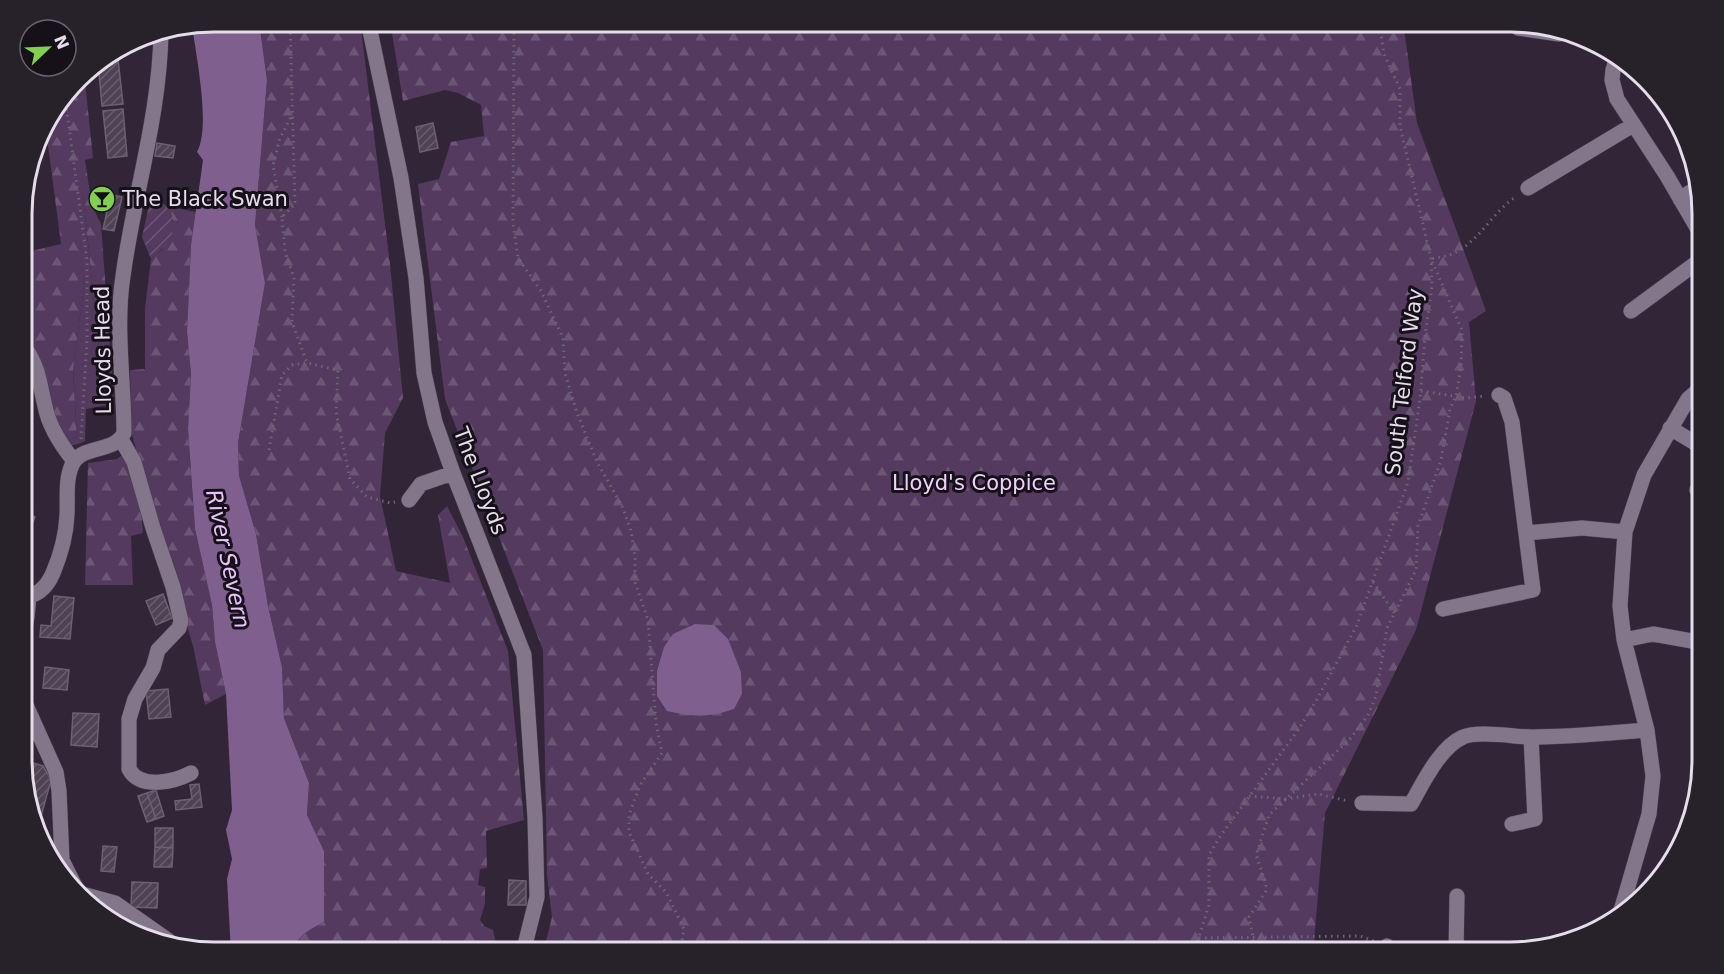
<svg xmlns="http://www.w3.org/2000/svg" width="1724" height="974" font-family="'DejaVu Sans',sans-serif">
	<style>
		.grass { fill: #533a5e }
		.forest { fill: url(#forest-firs) }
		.garden { fill: url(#garden-furrows) }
		.water { fill: #7e5f8d }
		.building { fill: url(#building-hatch); stroke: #6e6074; stroke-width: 1.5 }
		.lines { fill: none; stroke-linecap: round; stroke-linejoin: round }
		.minor-casing { stroke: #4a404f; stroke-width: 16 }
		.path { stroke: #706575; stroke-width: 3; stroke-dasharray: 1.5 4.5; stroke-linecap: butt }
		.minor { stroke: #83758a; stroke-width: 15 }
		.labels { text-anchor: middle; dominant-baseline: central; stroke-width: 6; stroke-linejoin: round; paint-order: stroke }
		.poi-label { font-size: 21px; fill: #e5dde9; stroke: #161119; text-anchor: start }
		.street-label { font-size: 21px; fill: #e5dde9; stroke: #161119 }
		.park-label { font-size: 21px; fill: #eed1fc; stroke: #161119 }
		.water-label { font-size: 22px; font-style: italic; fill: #e9c2fb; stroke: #161119 }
		.rim { fill: none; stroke: #e5dde9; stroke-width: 3 }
	</style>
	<defs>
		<pattern id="forest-firs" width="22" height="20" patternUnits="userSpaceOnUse" patternTransform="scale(1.5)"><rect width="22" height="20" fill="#533a5e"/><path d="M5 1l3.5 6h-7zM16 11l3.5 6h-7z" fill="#6c5675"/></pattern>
		<pattern id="garden-furrows" width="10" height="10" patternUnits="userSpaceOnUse" patternTransform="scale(1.5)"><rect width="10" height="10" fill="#533a5e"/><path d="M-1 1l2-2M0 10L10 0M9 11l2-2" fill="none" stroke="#6c5675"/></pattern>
		<pattern id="building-hatch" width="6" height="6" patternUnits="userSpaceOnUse" patternTransform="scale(1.5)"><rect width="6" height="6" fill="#4f4255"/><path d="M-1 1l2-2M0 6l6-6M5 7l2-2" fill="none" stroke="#685d6d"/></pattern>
	</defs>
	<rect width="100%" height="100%" fill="#312537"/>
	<!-- grass -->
	<path class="grass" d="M75 191 83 195 98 339 103 406 86 409 85 441C78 444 72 448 66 442L77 436 73 369 84 286Z"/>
	<!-- forest -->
	<path class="forest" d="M259 21H360L390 264 403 398 385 433 380 496 396 571 450 583 438 515 447 506 463 537 508 651 524 820 486 831 487 868 480 869 478 885 485 887V904L480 920 484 926 493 930 498 953H294C295 936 311 929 324 922V851L307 815 309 783 284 718 282 667 268 606 256 534 239 477 238 443 265 283 255 225 267 80Z
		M390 21H1403L1417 123 1486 311 1469 322 1476 401 1416 630 1325 813 1313 953H543L552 917 547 875 543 650 445 399 418 184 439 179 451 142 484 136 481 105 458 93 445 90 403 101Z
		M84 72 93 158 85 160 92 206 101 224 114 403 103 406 98 339 83 195 76 192 84 286 73 370 77 436 66 442 58 432 40 366 23 334V253L61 244 45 123Z
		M166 206 196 212 191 245 187 332 191 374 188 429 190 460 195 529 212 605 215 642 226 694 205 705 193 646 132 435 130 370 145 369V308L151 259 162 250 172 216Z
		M124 454 140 496 143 533 131 536 133 585H85L88 463 117 459Z"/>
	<!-- garden -->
	<path class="garden" d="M151 197C156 200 164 203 167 207 183 227 167 247 151 259L142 237Z"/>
	<!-- water -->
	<path class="water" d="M214 21H259L267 80 255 225 265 283 238 443 239 476 256 534 268 606 282 667 284 718 309 783 307 815 324 851V922C311 929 295 936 294 953H231L227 879 232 859 226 830 232 810 226 694 215 642 212 605 195 529 188 429 191 374 187 332 191 245 203 160 197 152C211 127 196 56 192 25Z
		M695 624 714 625 728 639 741 672 742 694 734 709C707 718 694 717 667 711L657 696V671L664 647 673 634Z"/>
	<!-- building -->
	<path class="building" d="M117 50 123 104 102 106 98 62Z
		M123 109 127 156 108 158 103 111Z
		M433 123 438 148 420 152 416 127Z
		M157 143 175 146 173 158 155 156Z
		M100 192 122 197 114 231 103 229 107 212 96 209Z
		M23 511 35 517 25 540 23 539Z
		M163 594 172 618 156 625 146 601Z
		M54 596 74 598 70 639 40 637 41 625 51 626Z
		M45 667 69 670 67 690 43 688Z
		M168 689 171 717 149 719 146 691Z
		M73 713 99 714 97 747 71 745Z
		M30 762 43 766 51 780 38 827 23 786Z
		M199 784 202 807 176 810 175 801 192 799 190 785Z
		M156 790 164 816 156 819 147 793Z
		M147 793 156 819 147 822 138 796Z
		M155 828H173V848L155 847Z
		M103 846 117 847 114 872 101 871Z
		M155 847 173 848 172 867H154Z
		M509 880 526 881V905H508Z
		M132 882 158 883 157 908 131 907Z"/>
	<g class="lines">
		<defs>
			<path id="minor" d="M368 21 401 178 416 278 424 373 435 422 453 473 524 655 535 818 537 897 523 953
				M1518 28 1559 34
				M1579 39 1616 56
				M1617 57 1613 70 1612 80 1617 99 1667 176 1703 238
				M1528 188 1633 125
				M1680 199 1698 187
				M1631 311 1703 258
				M23 344C39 367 39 381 45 406 49 427 61 445 74 461
				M1670 428 1695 443 1703 453
				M121 439 134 462 153 528 173 587 181 621 179 628 158 650 153 668 135 699 129 719V769C140 790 174 782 191 773
				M1697 490 1703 478
				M409 500 421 484 453 473
				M1526 533 1582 528 1625 532
				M23 597C38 596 47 587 53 573 61 554 66 537 67 515 68 500 65 480 72 465 81 444 114 454 124 433 124 381 115 328 123 276 134 194 160 115 161 31
				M1443 609 1533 590 1512 422 1504 398 1499 395
				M23 637 27 617 29 597
				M1624 640 1653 634 1703 643
				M23 694 26 705 56 772 59 791 62 860 77 890
				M1362 803 1411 804C1423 783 1440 747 1463 737 1478 730 1515 737 1532 737 1570 737 1609 733 1647 730
				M1512 824 1535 819 1531 737
				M82 894 115 903 169 941
				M1620 914 1649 814 1653 776 1647 730 1624 640 1620 606 1625 532 1644 475 1688 399 1703 386
				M1387 946 1388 953
				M1456 953 1457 896"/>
		</defs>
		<!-- minor casing -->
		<use href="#minor" class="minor-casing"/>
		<!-- path -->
		<path class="path" d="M290 21 295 204 282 217 285 252 294 278 292 322 307 363
			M514 21 513 224 518 258 541 291 563 338 565 373 577 413 597 462 623 508 631 531 635 557V582L648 620 656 723 662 753 640 785 629 815V832L648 874 666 892 684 929 680 953
			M65 97 87 261V340L81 439
			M282 217 273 165 280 138 292 115
			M1421 391 1467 398 1485 396
			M269 450 282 375 292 365 307 363 338 370 336 412 350 479 367 497 390 503 395 502
			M1373 582 1395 614
			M1249 796 1285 799 1318 794 1348 801
			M1199 938 1360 936 1374 941
			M1198 953V940L1209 905V855L1219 838 1298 730 1316 701 1357 625 1408 482 1420 399 1425 336 1432 286 1431 259 1400 126V89L1384 54 1379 21
			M1253 953V937L1249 917 1266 891V884L1256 855 1269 815 1350 739 1368 715 1376 696 1387 628 1416 570 1418 526 1441 460 1450 409 1456 396 1461 367 1462 330 1431 259C1439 257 1447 257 1454 253 1480 241 1493 211 1517 196"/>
		<!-- minor -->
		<use href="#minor" class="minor"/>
	</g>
	<!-- icons -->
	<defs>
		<symbol id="bar-disc" viewBox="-11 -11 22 22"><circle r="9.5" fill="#82d04f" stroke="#161119"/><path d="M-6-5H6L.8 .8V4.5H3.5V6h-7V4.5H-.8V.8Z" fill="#111"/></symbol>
	</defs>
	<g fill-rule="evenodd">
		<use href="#bar-disc" x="87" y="184" width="30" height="30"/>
	</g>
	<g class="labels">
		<!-- poi labels -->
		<g class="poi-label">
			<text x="122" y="199">The Black Swan</text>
		</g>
		<!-- street labels -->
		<g class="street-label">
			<text transform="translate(103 350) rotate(-91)">Lloyds Head</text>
			<text transform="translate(1404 382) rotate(-83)">South Telford Way</text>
			<text transform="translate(480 481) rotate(69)">The Lloyds</text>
		</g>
		<!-- park labels -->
		<g class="park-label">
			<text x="974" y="483">Lloyd's Coppice</text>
		</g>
		<!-- water labels -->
		<g class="water-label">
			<text transform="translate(228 559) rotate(78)">River Severn</text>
		</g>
	</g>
	<!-- crop -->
	<path d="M0 0H1724V974H0ZM214 32H1510A182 182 0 0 1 1692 214V760A182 182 0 0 1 1510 942H214A182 182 0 0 1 32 760V214A182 182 0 0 1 214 32Z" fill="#27212a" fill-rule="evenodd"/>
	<path class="rim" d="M214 32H1510A182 182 0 0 1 1692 214V760A182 182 0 0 1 1510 942H214A182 182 0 0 1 32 760V214A182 182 0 0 1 214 32Z"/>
	<!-- north arrow -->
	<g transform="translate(48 48) rotate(67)"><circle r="28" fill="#161119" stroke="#69636c" stroke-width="1.5"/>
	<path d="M0-4.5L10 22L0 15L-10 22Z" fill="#82d04f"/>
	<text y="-9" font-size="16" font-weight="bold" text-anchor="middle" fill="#e5dde9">N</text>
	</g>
</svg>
